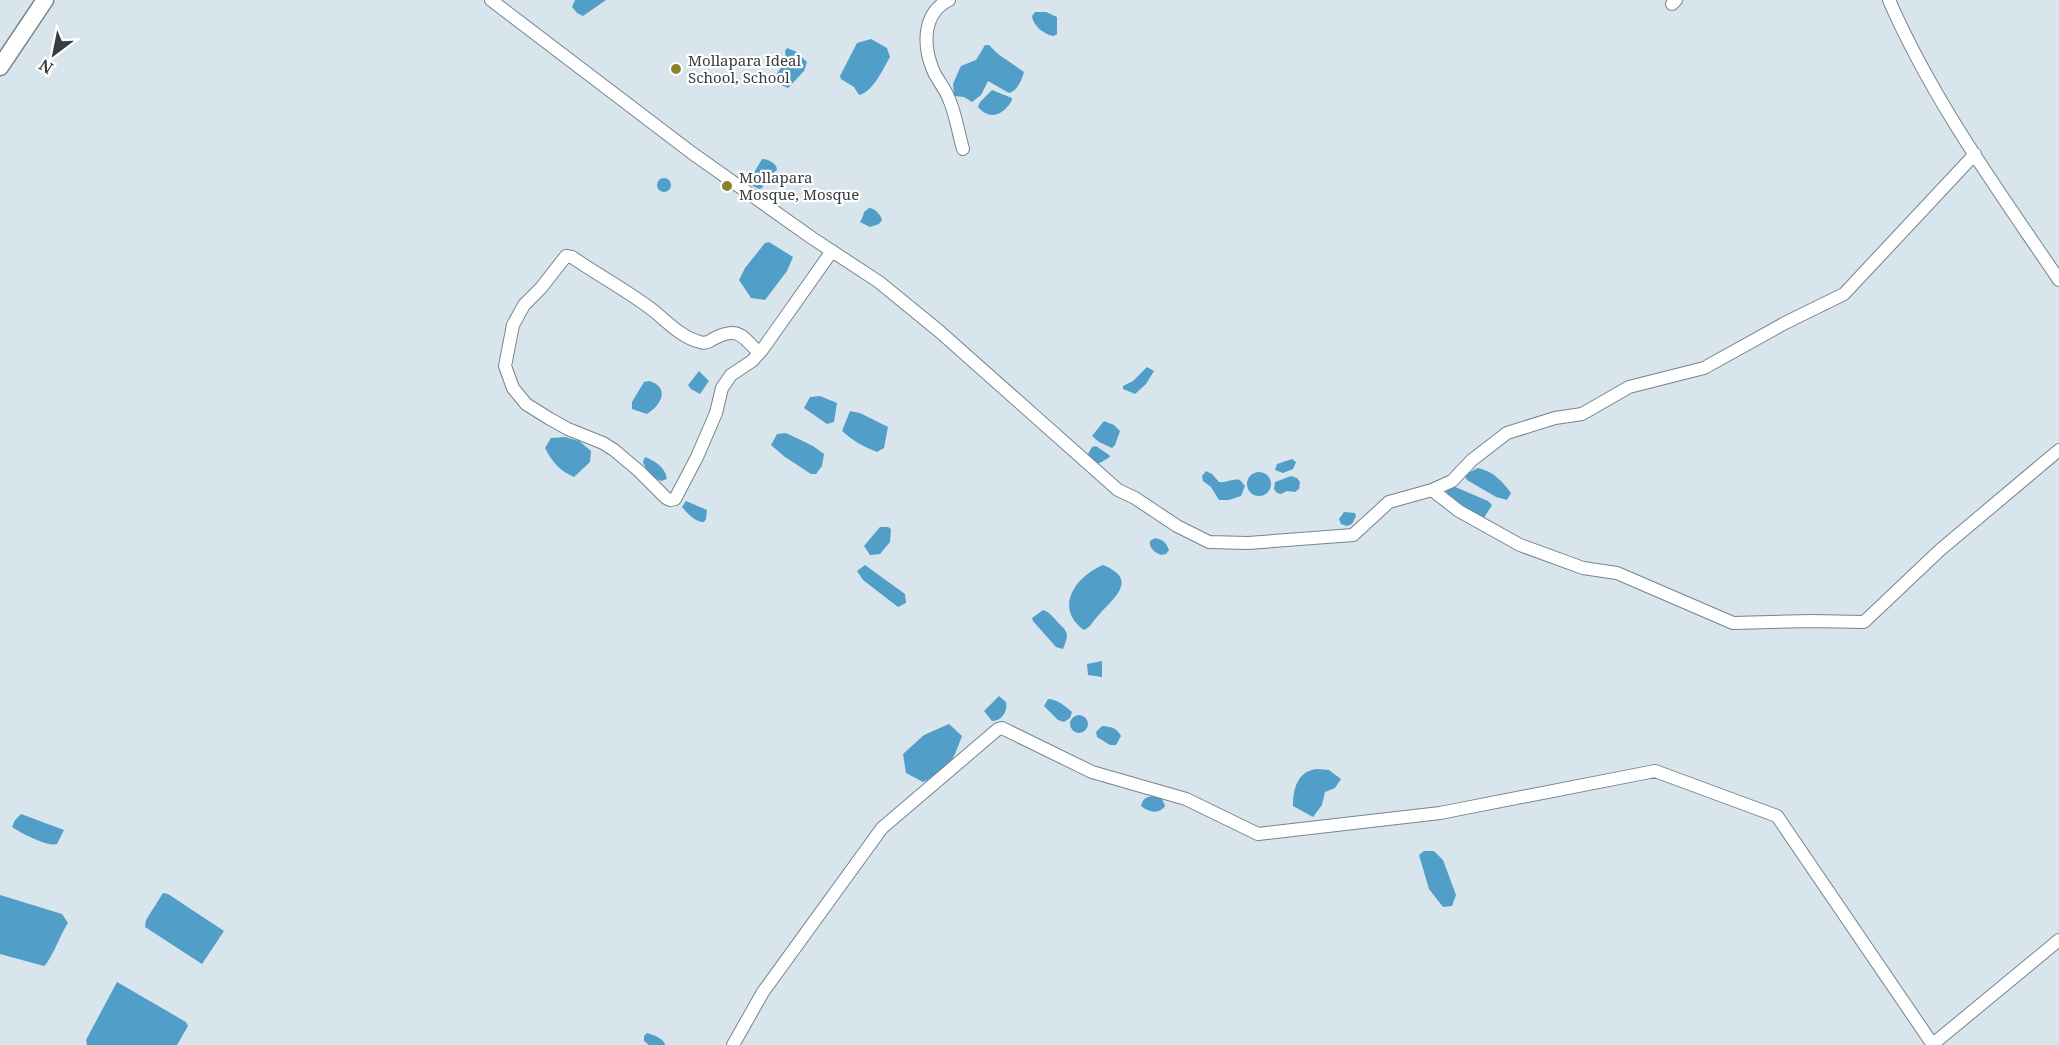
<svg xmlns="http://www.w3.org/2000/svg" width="2059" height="1045" font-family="'Noto Serif',serif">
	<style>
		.water { fill: #519fc8 }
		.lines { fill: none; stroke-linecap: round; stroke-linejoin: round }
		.minor-casing { stroke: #78838a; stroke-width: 14 }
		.highway-casing { stroke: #78838a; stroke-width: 19 }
		.minor { stroke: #fff; stroke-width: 12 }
		.highway { stroke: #fff; stroke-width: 16 }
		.poi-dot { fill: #8b832b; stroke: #fff; stroke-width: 2 }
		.labels { text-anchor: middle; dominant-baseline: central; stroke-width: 4.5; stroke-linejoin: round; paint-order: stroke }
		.poi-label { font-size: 15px; fill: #373c3f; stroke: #fff; text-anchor: start }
	</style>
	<rect width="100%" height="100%" fill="#d8e5ec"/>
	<!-- water -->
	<path class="water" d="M575 0H606L583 16 577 13 572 7Z
		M1035 12H1046L1057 17V34L1054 36C1045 35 1033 26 1032 16Z
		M871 39 887 48 890 57C883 69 873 92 859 95L854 87 841 79 840 76 857 43Z
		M985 45H989L998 54 1024 72C1022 80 1017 91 1009 93L988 81 981 95 972 102 964 97 954 96 953 84 959 70 961 66 976 60Z
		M787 48 795 51 807 62 804 71 788 88 777 83 776 75 786 60 785 51Z
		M992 90 1012 98V100C1004 115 990 121 978 107L980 102Z
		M762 159C768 159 777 163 777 170L769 176 762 188 759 189 751 185 749 181Z
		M657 185a7 7 0 1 1 14 0a7 7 0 1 1-14 0Z
		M869 208C875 208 881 215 882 220L879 224 870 227 860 222 863 216 864 212Z
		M769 242 793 257 787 271 765 300 751 298 739 280 745 268 765 243Z
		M1147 367 1154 371 1146 384 1135 394 1123 389V386L1133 381Z
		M699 371 709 381 700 394 691 389 688 385Z
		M649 381C670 387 662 405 647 414L632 409V402L644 382Z
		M820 396 837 403 834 422 827 424 804 408 810 397Z
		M850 411 860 413 888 427 884 448 877 452C864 447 853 441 842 431Z
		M1104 421 1114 425 1120 431 1115 445 1112 448 1099 442 1092 436Z
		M786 433 813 446 824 454 822 466 816 474H811L785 457 771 445 777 434Z
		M565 437 579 441 591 451 590 462 574 477C560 471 552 462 545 448L551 438Z
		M1096 446 1109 455 1110 457 1098 464H1095L1088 454 1092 447Z
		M645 457C655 461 665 467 667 479L661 481C652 477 647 472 643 462Z
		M1292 459 1296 462 1293 469 1283 473 1275 470 1277 464Z
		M1478 468C1493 471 1502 481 1511 493L1507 500 1496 497 1467 480 1464 475Z
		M1206 471 1212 474 1219 482C1227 483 1233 478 1240 480L1245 486 1241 496 1229 500H1219L1211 487 1203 481 1202 476Z
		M1247 484a12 12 0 1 1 24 0a12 12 0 1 1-24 0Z
		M1291 476 1297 478 1300 482 1299 489 1295 492 1287 491 1281 494 1277 493 1274 489 1275 482Z
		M1453 486 1488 501 1492 505 1484 518C1471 514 1452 502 1446 491Z
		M686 501 707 510 706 519 704 522C695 522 687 513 682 507Z
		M1344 512 1355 513 1356 516 1352 524 1347 526 1341 524 1339 519Z
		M880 527H888L891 529 890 542 880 554 870 555 864 546Z
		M1155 538C1163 540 1166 542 1169 550L1166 554 1161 555C1155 552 1149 549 1150 541Z
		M865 565 905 594 906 603 898 607 863 580 857 571Z
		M1103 565C1140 580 1113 598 1097 617 1091 623 1091 627 1084 630 1053 608 1076 576 1103 565Z
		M1043 610C1049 612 1050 614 1055 619 1066 632 1071 630 1063 649L1056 647 1033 621 1032 618Z
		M1102 661V677L1088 675 1087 664Z
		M999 696 1006 702C1008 711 1002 721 992 721L984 711Z
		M1048 699C1057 699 1065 706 1072 712L1070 718 1064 722 1058 720 1044 706Z
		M1070 724a9 9 0 1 1 18 0a9 9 0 1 1-18 0Z
		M949 724 962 736C952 763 950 769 923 782L906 773 903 754 924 735Z
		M1102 726C1111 727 1116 727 1121 736L1116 745H1110L1097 737 1096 732Z
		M1317 769 1329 770 1341 779 1335 788 1325 792 1322 805 1313 817 1293 806C1293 788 1298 771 1317 769Z
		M1154 796 1162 799 1165 806C1159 815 1148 812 1141 806 1143 798 1146 797 1154 796Z
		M21 814 64 830 57 844C47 847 21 833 12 827L15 820Z
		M1424 851H1434L1443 860 1456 895 1452 906 1443 907 1429 889 1419 855Z
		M163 893 168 894 224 931 202 964 145 927 146 920Z
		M0 895 62 914 68 923C61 933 51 961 44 966L0 954Z
		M117 982 186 1022 188 1026 177 1045H87L86 1040Z
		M647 1033C653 1035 664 1038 665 1045H649L644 1041V1036Z"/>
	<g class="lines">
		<defs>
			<path id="minor" d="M491 0 692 153 812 238 879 282 939 331 1118 490 1135 498 1177 526 1209 542 1248 543 1353 535 1389 502 1432 490 1459 511 1520 545 1583 568 1617 573 1733 623 1811 621 1864 622 1940 550 2059 450
				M949 0C922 13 923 46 933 70 937 80 945 88 949 99 956 115 958 132 963 149
				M1889 0C1933 101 1998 190 2059 280
				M1672 4 1676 0
				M759 353C742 335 737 326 713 339 709 342 705 344 700 342 680 337 666 320 650 308 626 290 598 275 572 257L566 256 541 288 524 305 513 325 505 366 513 388 526 404 550 419 568 429 603 443 614 450 639 471 666 498 670 500 675 499 697 457 716 413 722 388 731 375 752 361 762 350 832 251
				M1432 490 1452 481 1472 460 1507 433 1555 418 1582 414 1629 387 1704 368 1785 323 1844 294 1975 154
				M1933 1044 2059 940
				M733 1045 763 992 882 828 998 729 1002 728 1092 772 1186 799 1258 834 1440 813 1655 771 1777 816 1933 1045"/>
			<path id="highway" d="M0 67 45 0"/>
		</defs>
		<!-- minor casing -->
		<use href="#minor" class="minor-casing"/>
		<!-- highway casing -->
		<use href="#highway" class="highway-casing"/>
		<!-- minor -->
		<use href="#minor" class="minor"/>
		<!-- highway -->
		<use href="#highway" class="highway"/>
	</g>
	<!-- markers -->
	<g class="poi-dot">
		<circle cx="676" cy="69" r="6"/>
		<circle cx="727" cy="186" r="6"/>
	</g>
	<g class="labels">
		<!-- poi labels -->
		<g class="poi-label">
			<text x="688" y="60">Mollapara Ideal<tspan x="688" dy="17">School, School</tspan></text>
			<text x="739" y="177">Mollapara<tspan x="739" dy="17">Mosque, Mosque</tspan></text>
		</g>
	</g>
	<!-- north arrow -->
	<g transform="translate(54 54) rotate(212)" stroke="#ffffff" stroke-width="4.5" paint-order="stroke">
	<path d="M0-4.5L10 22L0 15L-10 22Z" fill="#373c3f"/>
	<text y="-9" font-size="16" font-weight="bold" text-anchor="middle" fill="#373c3f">N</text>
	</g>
</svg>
